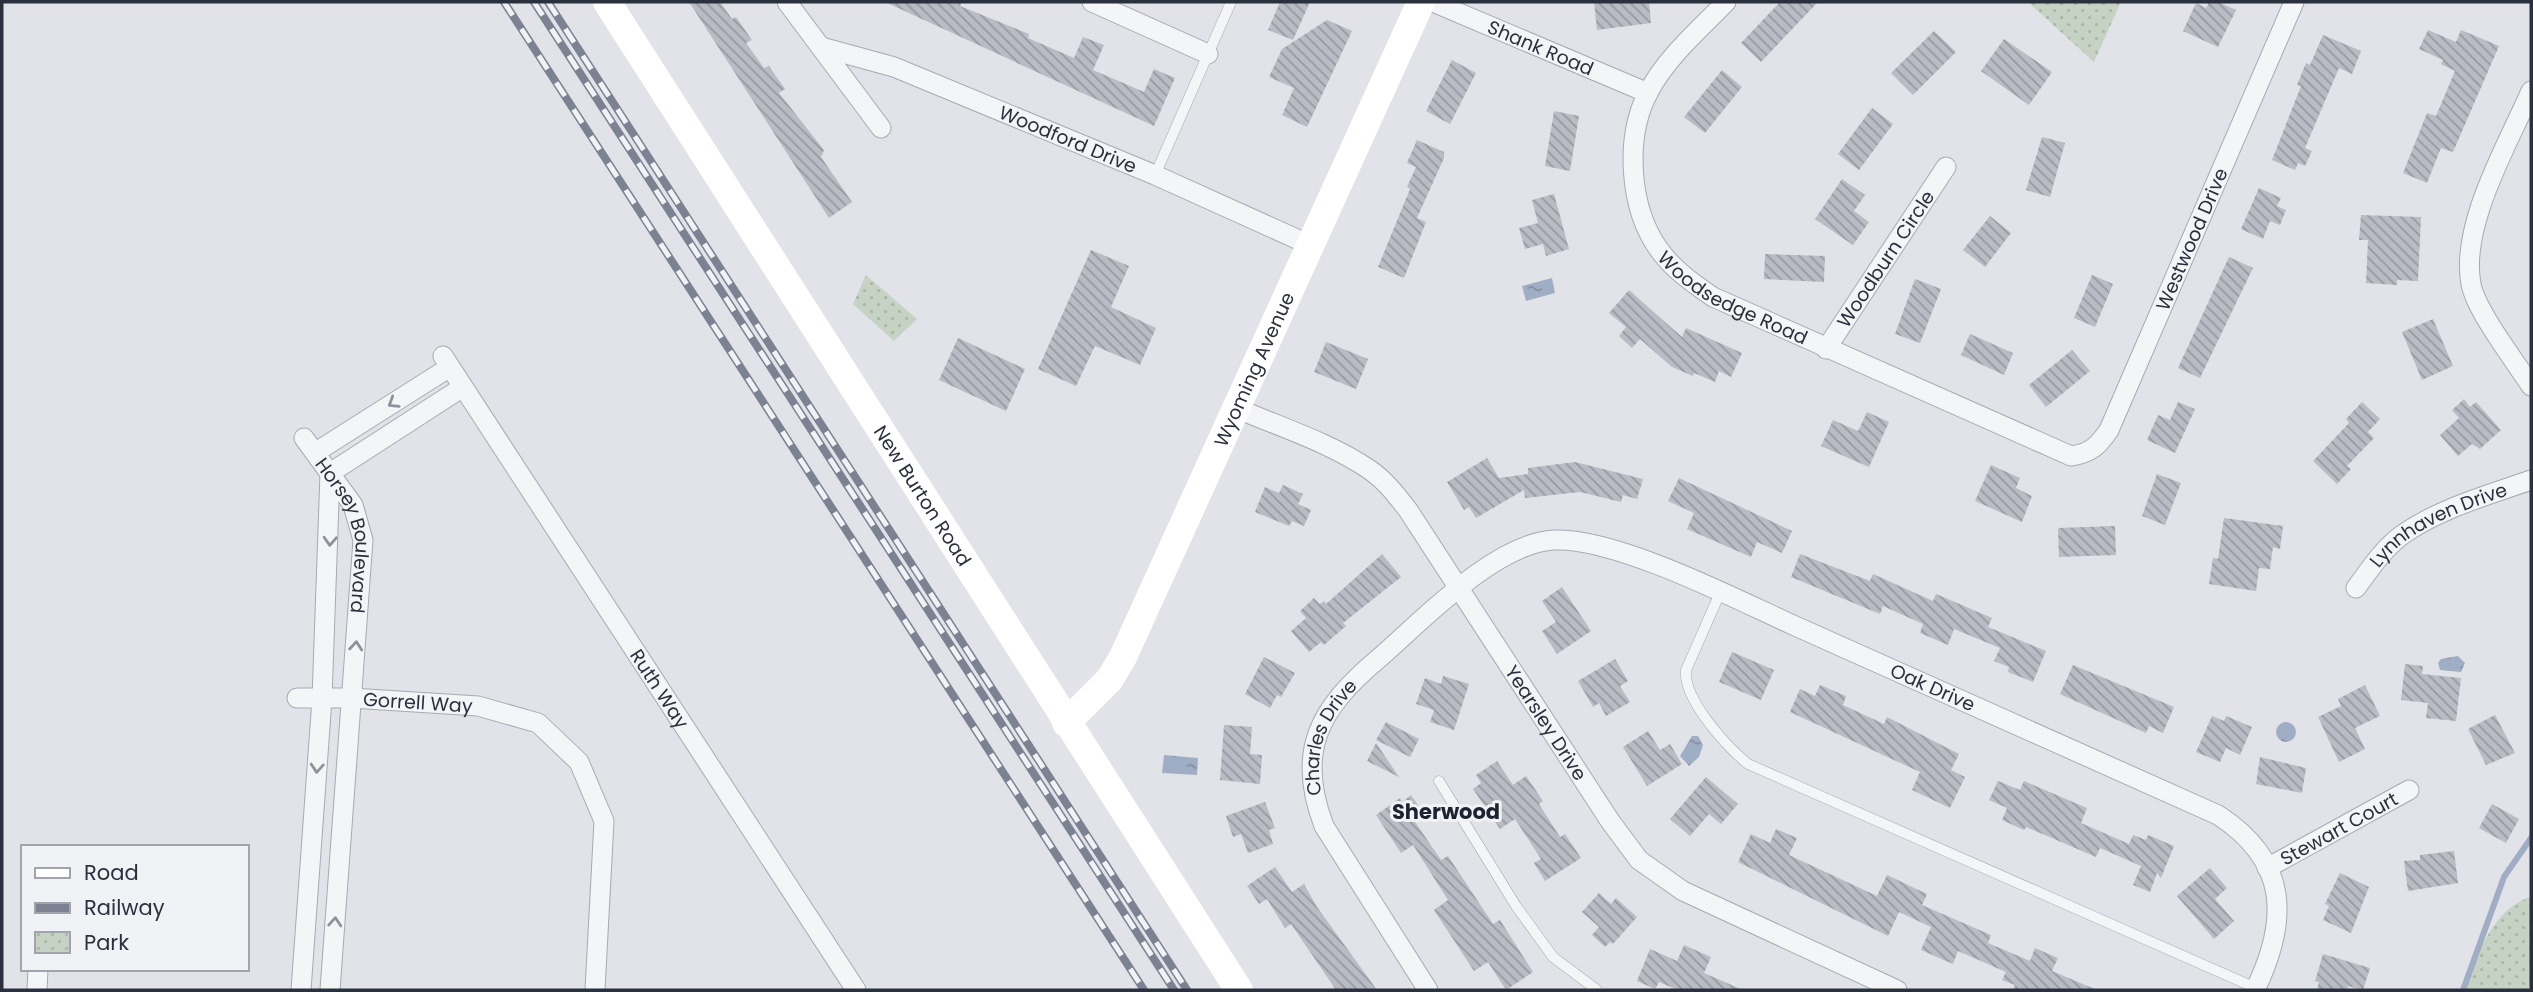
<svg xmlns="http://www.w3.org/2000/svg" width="2533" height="992" font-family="Poppins,sans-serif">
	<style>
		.park { fill: url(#park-dots) }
		.water { fill: url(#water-ripples) }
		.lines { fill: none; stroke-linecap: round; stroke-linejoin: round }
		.stream { stroke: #a0aec5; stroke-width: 6 }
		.building { fill: url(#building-back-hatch) }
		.lane-casing { stroke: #a7aab3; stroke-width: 11 }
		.street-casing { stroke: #a7aab3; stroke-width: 21 }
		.lane { stroke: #f4f5f7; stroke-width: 10 }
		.street { stroke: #f4f5f7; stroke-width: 19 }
		.secondary { stroke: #fff; stroke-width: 28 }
		.rail-casing { stroke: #7c8291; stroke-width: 8 }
		.rail { stroke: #f1f2f6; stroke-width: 5; stroke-dasharray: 16; stroke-linecap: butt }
		.oneway { stroke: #90929b }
		.labels { text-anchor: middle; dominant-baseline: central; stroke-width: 6; stroke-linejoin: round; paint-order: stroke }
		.street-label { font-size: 19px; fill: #2b303f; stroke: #f1f2f6 }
		.neighbourhood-label { font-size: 21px; font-weight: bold; fill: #1d2230; stroke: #f1f2f6 }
	</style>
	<defs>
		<pattern id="park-dots" width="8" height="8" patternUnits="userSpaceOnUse" patternTransform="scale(1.75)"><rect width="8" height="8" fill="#c6d2c3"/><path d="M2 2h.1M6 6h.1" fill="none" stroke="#aab5a9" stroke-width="1.8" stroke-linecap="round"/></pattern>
		<pattern id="water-ripples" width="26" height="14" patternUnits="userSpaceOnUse" patternTransform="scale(1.75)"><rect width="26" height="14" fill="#a0aec5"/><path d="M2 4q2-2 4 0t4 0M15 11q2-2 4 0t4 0" fill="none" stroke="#838ea1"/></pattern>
		<pattern id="building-back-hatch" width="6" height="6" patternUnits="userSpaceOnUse" patternTransform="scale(1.75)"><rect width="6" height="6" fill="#b9bcc5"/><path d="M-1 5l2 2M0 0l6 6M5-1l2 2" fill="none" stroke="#9799a1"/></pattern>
	</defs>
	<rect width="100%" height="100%" fill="#e1e3e9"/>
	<!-- park -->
	<path class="park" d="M2028 2H2121L2094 62Z
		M866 275 917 319 894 341 853 304Z
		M2531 897V990H2463C2475 958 2495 906 2531 897Z"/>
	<!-- water -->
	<path class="water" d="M1552 278 1555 293 1526 301 1522 286Z
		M2458 656 2465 663 2461 672 2440 670 2438 663 2441 659Z
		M2276 732a10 10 0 1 1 20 0a10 10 0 1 1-20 0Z
		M1692 736H1698L1703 745 1699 757 1689 766 1680 756Z
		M1164 755 1198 758 1197 775 1162 773Z"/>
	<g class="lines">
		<!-- stream -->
		<path class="stream" d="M2463 990 2504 877 2531 838"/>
	</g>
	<!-- building -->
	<path class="building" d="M689 2H720L732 19 736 17 752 40 746 43 764 68 769 66 785 89 779 93 824 150 821 157 852 202 829 218Z
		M885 2H962L960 6 1029 34 1028 38 1074 58 1083 37 1104 45 1093 70 1144 92 1154 69 1175 78 1154 126Z
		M1280 2H1310L1293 40 1268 30Z
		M1594 2H1649L1651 23 1597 30Z
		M1780 2H1818L1761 62 1741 43Z
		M2209 2H2218L2236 10 2218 47 2183 31 2196 3 2206 8Z
		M1327 20 1352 31 1307 127 1282 115 1294 88 1269 77 1282 49Z
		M2428 30 2456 42 2461 30 2499 46 2453 152 2441 148 2427 183 2403 173 2427 113 2436 116 2455 71 2441 64 2443 60 2419 49Z
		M1934 31 1956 52 1913 95 1891 73Z
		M2323 35 2361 51 2352 74 2339 68 2305 148 2312 151 2305 166 2298 163 2295 170 2272 160 2301 86 2297 85 2306 63 2310 65Z
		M2004 39 2052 72 2029 105 1981 71Z
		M1452 60 1476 73 1450 124 1426 111Z
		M1722 70 1742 87 1705 133 1684 117Z
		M1872 108 1893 124 1859 170 1838 154Z
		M1554 111 1579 116 1570 171 1545 166Z
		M2042 137 2065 143 2050 197 2026 190Z
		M1417 140 1444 152V158L1417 218 1426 222 1404 278 1378 267 1410 189 1407 187 1416 167 1407 163Z
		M1842 179 1865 195 1854 211 1869 222 1853 245 1815 219Z
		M2259 188 2281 198 2277 206 2286 210 2280 225 2270 221 2263 239 2241 229Z
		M1554 194 1569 249 1546 256 1543 244 1525 249 1519 228 1538 223 1532 200Z
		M2361 215 2421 217 2418 281 2397 280V285L2366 283 2368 240H2359Z
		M1990 216 2011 233 1985 267 1963 250Z
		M1091 250 1129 266 1111 307 1156 328 1140 365 1095 346 1076 386 1038 369Z
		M1765 254 1825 256 1824 282 1764 279Z
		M2229 257 2253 268 2200 378 2178 368Z
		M2092 275 2113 284 2095 327 2074 318Z
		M1915 279 1941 289 1920 343 1895 334Z
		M1629 290 1682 337 1686 328 1742 353 1731 377 1719 371 1715 382 1694 373 1693 376 1672 367 1640 339 1632 348 1619 336 1626 327 1609 313Z
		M2433 319 2453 366 2422 380 2402 332Z
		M1970 334 2013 353 2004 375 1961 355Z
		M958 338 1025 369 1006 411 939 380Z
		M1326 342 1368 359 1356 389 1314 372Z
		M2072 350 2090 371 2046 407 2029 385Z
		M2464 399 2470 407 2476 402 2501 430 2480 449 2472 444 2458 456 2440 435 2459 418 2452 410Z
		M2178 402 2195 409 2175 453 2147 440 2158 415 2170 420Z
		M2362 402 2380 419 2368 432 2374 438 2347 466 2351 469 2337 484 2313 461 2349 423 2346 419Z
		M1867 412 1889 422 1869 467 1821 446 1833 420 1858 431Z
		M1487 458 1499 478 1528 474V468L1575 462 1643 479 1637 499 1623 495 1621 502 1580 492 1525 498 1524 490 1476 518 1469 507 1464 510 1447 482Z
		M1991 465 2020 478 2016 488 2032 496 2022 522 1975 501Z
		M2157 474 2181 483 2165 525 2142 516Z
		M1679 478 1792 531 1782 553 1757 542 1751 557 1687 529 1694 513 1668 501Z
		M1283 485 1303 494 1298 504 1311 510 1304 526 1292 521 1289 526 1255 512 1265 487 1279 493Z
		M2224 518 2283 526 2280 549 2273 547 2270 569 2259 568 2256 591 2209 584 2213 558 2218 559Z
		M2115 526 2116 555 2059 557 2058 528Z
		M1382 554 1401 577 1343 623 1346 626 1324 645 1321 642 1309 652 1291 631 1306 618 1300 611 1314 598 1320 604 1324 601 1326 604Z
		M1800 554 1870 581 1873 574 1933 601 1936 594 1992 618 1988 627 2046 651 2033 682 2008 672 2009 667 1994 661 2000 648 1954 629 1948 645 1920 633 1923 624 1883 606 1880 614 1791 577Z
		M1562 587 1591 631 1557 654 1542 631 1556 622 1542 601Z
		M1732 652 1774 670 1761 700 1719 682Z
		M1264 657 1295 673 1281 697 1277 695 1270 708 1245 694Z
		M1615 659 1628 681 1620 686 1630 702 1606 716 1599 703 1593 707 1578 681Z
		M2405 664 2423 666 2422 674 2461 678 2456 721 2426 718 2428 703 2401 700Z
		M2073 665 2174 707 2163 733 2149 726 2146 733 2060 694Z
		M1443 676 1469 684 1454 730 1430 722 1434 710 1416 704 1425 678 1441 684Z
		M1820 685 1846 696 1843 705 1884 724 1887 717 1959 754 1951 770 1965 777 1950 808 1912 790 1920 772 1790 712 1800 689 1815 696Z
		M2365 685 2380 716 2355 728 2365 749 2339 762 2318 717 2341 706 2338 699Z
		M2495 715 2515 753 2486 765 2468 729Z
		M2212 716 2224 721 2226 716 2252 727 2240 755 2226 748 2220 762 2196 752Z
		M1386 722 1419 739 1410 757 1376 740Z
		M1224 725 1252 727 1250 754 1262 755 1260 784 1220 780Z
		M1648 731 1660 750 1670 744 1682 764 1647 786 1623 747Z
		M1376 743 1399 777 1367 761Z
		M2260 757 2306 768 2302 793 2256 784Z
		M1497 761 1513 785 1526 776 1543 801 1539 804 1560 837 1565 834 1581 858 1545 881 1534 863 1541 859 1515 819 1500 829 1473 789 1481 783 1476 775Z
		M1706 777 1738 804 1721 824 1709 814 1690 836 1670 819Z
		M1998 781 2020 790 2024 781 2087 808 2081 823 2129 844 2133 835 2146 840 2148 835 2174 846 2161 878 2157 873 2150 892 2133 885 2141 866 2100 848 2096 857 2026 827 2024 830 2002 820 2007 808 1989 800Z
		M1411 795 1423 812 1413 819 1441 860 1448 856 1493 924 1500 920 1533 972 1506 990 1488 962 1474 971 1434 910 1448 900 1413 845 1401 853 1376 815 1400 798 1402 802Z
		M1265 802 1275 828 1269 830 1273 844 1248 853 1241 834 1233 837 1226 816Z
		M2492 804 2519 819 2506 843 2479 828Z
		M1776 829 1797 838 1789 855 1877 896 1887 875 1927 894 1922 905 1991 935 1988 943 2030 961 2035 948 2058 958 2052 971 2097 990H2013L2015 985 2002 980 2006 972 1958 951 1953 964 1921 950 1931 927 1899 912 1888 936 1738 862 1751 834 1770 843Z
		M2454 851 2458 883 2408 891 2404 861 2420 860V855Z
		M1275 867 1292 892 1304 884 1317 907 1377 990H1336L1291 924 1285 928 1267 899 1259 904 1247 886Z
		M2210 868 2227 888 2215 899 2234 921 2214 939 2177 896Z
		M2340 873 2369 887 2351 933 2323 920 2329 906 2325 904Z
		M1599 893 1611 904 1616 898 1637 917 1613 944 1610 942 1605 947 1592 935 1599 927 1582 912Z
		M1684 945 1711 957 1704 973 1743 990H1678L1659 982 1655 989 1637 981 1650 949 1677 961Z
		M2323 954 2370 968 2363 990 2348 986 2347 990H2317L2319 982 2315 981Z"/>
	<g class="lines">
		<defs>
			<path id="lane" d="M1155 175 1231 2
				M1720 593 1686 670C1683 699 1726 746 1748 764L2256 988
				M1439 781 1516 906 1553 957 1597 990"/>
			<g id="street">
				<path d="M787 2 881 128"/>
				<path d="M1092 2 1208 54"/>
				<path id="s1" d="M1433 2 1648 93"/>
				<path id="s2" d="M1726 2C1699 30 1667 57 1649 91 1624 137 1629 209 1660 251 1674 270 1694 284 1713 297L2071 456C2091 453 2098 446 2109 430L2294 2"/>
				<path id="s3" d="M821 47 894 67 1155 175 1310 245"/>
				<path d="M2531 91C2508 144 2460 225 2471 284 2476 311 2515 361 2531 386"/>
				<path id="s4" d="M1826 349 1946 167"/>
				<path id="s5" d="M443 356 856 990"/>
				<path id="s6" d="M1236 408C1280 427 1331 443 1370 470 1386 481 1397 496 1408 510L1610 821 1639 860 1683 891 1897 990"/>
				<path id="s7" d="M304 438 353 505 363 540 330 990"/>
				<path d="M316 452 450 367"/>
				<path d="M330 473 463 387"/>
				<path id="s8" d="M2356 588C2370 569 2383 549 2402 535 2440 508 2489 495 2531 480"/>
				<path id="s9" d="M297 698H351L478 706 538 723 579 762 604 821 595 990"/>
				<path id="s10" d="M2267 868 2409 790"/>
				<path d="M37 990 38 969"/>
				<path d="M301 990 322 699 330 473"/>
				<path id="s11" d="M1428 990 1324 826C1295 750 1320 708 1378 659 1422 621 1495 543 1554 540 1615 537 1736 599 1793 625 1935 688 2077 751 2218 815 2289 861 2289 920 2255 990"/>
			</g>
		</defs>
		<!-- lane casing -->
		<use href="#lane" class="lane-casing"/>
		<!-- street casing -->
		<use href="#street" class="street-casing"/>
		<!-- lane -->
		<use href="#lane" class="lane"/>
		<!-- street -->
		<use href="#street" class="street"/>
		<!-- secondary -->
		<g class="secondary">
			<path id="s12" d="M607 2 1239 990"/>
			<path id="s13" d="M1066 723 1110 679 1123 657 1421 2"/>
		</g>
		<defs>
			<path id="rail" d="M504 2 1144 990
				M534 2 1174 990
				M548 2 1187 990"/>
		</defs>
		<!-- rail casing -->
		<use href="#rail" class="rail-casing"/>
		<!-- rail -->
		<use href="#rail" class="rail"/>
	</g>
	<!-- one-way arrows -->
	<defs><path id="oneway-chevron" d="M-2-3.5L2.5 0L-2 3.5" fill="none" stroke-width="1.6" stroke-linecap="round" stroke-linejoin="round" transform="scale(1.75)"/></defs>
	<g class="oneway">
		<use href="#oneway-chevron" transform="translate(393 403) rotate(148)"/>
		<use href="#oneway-chevron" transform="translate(330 541) rotate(93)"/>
		<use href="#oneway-chevron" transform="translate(356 646) rotate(-85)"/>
		<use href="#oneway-chevron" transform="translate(317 768) rotate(94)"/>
		<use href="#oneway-chevron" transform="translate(335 922) rotate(-86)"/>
	</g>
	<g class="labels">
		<!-- street labels -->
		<g class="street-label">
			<text stroke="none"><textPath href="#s1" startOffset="117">Shank Road</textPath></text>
			<text stroke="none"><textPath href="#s3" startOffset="264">Woodford Drive</textPath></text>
			<text stroke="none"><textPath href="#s2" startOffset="1004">Westwood Drive</textPath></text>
			<text stroke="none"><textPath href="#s4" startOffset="108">Woodburn Circle</textPath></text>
			<text stroke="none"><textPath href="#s2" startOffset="374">Woodsedge Road</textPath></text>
			<text stroke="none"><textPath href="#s13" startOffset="404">Wyoming Avenue</textPath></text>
			<text stroke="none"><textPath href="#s12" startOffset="586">New Burton Road</textPath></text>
			<text stroke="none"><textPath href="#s8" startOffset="107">Lynnhaven Drive</textPath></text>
			<text stroke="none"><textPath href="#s7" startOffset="110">Horsey Boulevard</textPath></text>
			<text stroke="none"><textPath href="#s11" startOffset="1010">Oak Drive</textPath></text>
			<text stroke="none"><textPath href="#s5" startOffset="397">Ruth Way</textPath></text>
			<text stroke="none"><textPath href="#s9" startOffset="121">Gorrell Way</textPath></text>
			<text stroke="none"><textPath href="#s6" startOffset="457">Yearsley Drive</textPath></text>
			<text stroke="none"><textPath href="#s11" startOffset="289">Charles Drive</textPath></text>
			<text stroke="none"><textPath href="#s10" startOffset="82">Stewart Court</textPath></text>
		</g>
		<!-- neighbourhood labels -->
		<g class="neighbourhood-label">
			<text x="1446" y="811">Sherwood</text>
		</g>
	</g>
	<!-- border -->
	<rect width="2533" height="992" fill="none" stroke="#2b303f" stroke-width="7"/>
	<!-- legend -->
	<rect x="21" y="845" width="228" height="126" fill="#f1f2f6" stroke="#a2a4ad" stroke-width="2"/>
	<rect x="35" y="868" width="35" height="10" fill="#ffffff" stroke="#a2a4ad" stroke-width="2"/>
	<text x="84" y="880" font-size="21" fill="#2b303f">Road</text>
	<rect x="35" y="903" width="35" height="10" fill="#7c8291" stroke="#a2a4ad" stroke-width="2"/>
	<text x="84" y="915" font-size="21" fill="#2b303f">Railway</text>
	<rect x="35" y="932" width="35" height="21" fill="url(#park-dots)" stroke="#a2a4ad" stroke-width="2"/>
	<text x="84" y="950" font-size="21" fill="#2b303f">Park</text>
</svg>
